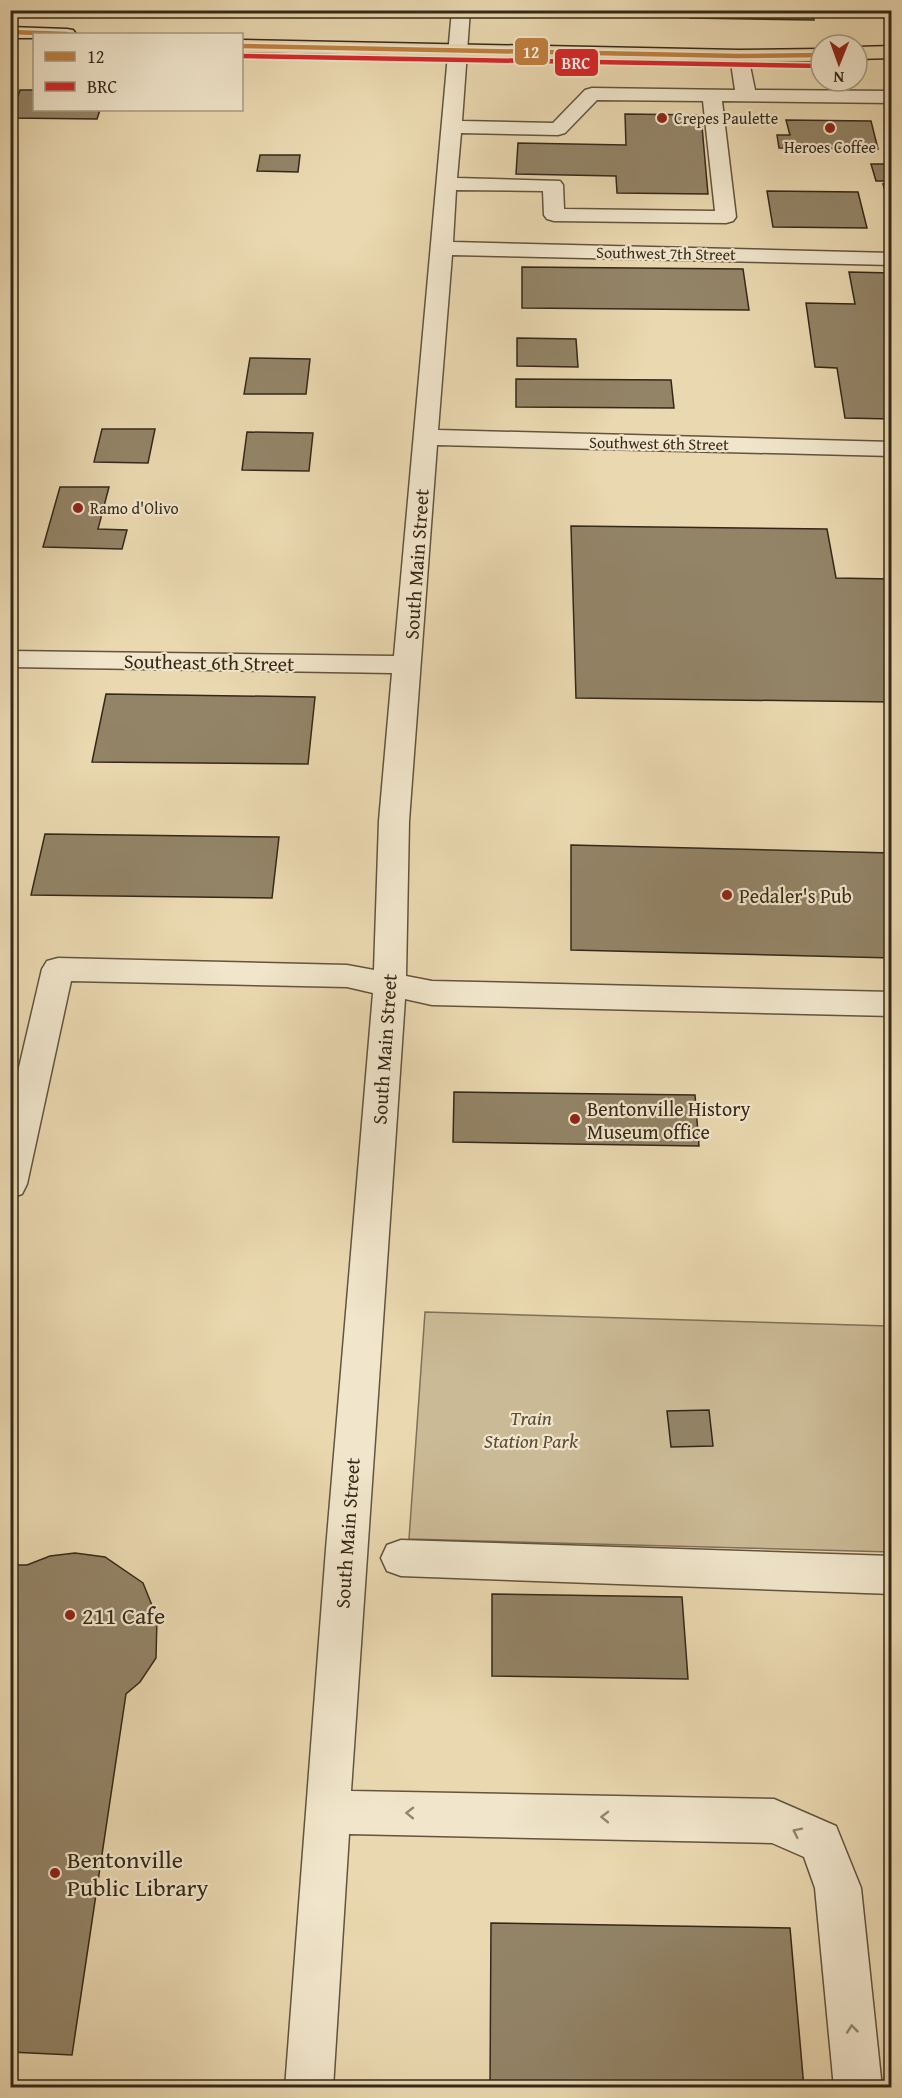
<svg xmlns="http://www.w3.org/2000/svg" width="902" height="2098" font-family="'Gentium Book Plus',serif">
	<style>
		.green { fill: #cbba96; stroke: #807157; stroke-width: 1.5 }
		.building { fill: #938467; stroke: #352818; stroke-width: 1.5 }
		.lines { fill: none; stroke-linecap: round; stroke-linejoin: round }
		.minor-casing { stroke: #62543e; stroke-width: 3 }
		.major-casing { stroke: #352818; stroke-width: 3 }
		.minor { fill: #f1e6cc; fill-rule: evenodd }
		.major { fill: #ead8b0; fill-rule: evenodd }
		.bus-1-casing { stroke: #f1e6cc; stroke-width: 8 }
		.bus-2-casing { stroke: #f1e6cc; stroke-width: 8 }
		.bus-1 { stroke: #c0803e; stroke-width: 4.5 }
		.bus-2 { stroke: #d62728; stroke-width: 4.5 }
		.oneway { stroke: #938772 }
		.poi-dot { fill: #8f2418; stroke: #f1e6cc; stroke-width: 2 }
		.labels { text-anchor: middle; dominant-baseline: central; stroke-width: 4.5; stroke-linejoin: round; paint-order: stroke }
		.far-poi-label { font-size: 16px; fill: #352818; stroke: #f1e6cc; text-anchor: start }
		.far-street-label { font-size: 16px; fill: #352818; stroke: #f1e6cc }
		.street-label { font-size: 20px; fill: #352818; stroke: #f1e6cc }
		.poi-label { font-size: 20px; fill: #352818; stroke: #f1e6cc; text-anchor: start }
		.park-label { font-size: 20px; font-style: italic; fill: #5a4c38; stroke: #f1e6cc }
		.near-poi-label { font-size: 24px; fill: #352818; stroke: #f1e6cc; text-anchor: start }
		.line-badge { stroke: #f1e6cc; stroke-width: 2 }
		.badge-label { font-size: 16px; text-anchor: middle; font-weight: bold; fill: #fff }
	</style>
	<rect width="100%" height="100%" fill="#ead8b0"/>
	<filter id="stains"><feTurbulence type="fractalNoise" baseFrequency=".00333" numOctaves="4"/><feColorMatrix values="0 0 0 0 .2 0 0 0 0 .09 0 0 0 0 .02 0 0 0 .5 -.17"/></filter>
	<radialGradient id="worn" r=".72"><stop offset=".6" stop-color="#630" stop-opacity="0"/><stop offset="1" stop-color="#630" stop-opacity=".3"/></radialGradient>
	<!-- green -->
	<path class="green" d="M425 1312 888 1326 892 1355 891 1552 409 1539Z"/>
	<!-- building -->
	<path class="building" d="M689 10H812L814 20 690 18Z
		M20 90H34V110H100L97 119 10 118Z
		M625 114 701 115 708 194 617 193 616 176 516 174 518 143 626 145Z
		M786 120 871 121 878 149 779 148 777 135H790Z
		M260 155H300L298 172 257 171Z
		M871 164H892V181H876Z
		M883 184H892V215Z
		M767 191 858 192 867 228 773 227Z
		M522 267 743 269 749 310 522 308Z
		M849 272 892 273V419L845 418 837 368 815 367 806 303 855 304Z
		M517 338 576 339 578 367 517 366Z
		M250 358 310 359 306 394H244Z
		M516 379 671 380 674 408 516 407Z
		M102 429H155L148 463 94 462Z
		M247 432 313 433 309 471 242 470Z
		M60 487H109L98 529 127 530 122 549 43 547Z
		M571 526 827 529 836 578 892 579V702L576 698Z
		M106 694 315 697 308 764 92 762Z
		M45 834 279 837 272 898 31 895Z
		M571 845 892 853V958L571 950Z
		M454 1092 695 1095 699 1146 453 1142Z
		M709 1410 713 1446 671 1447 667 1411Z
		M75 1553 105 1557 143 1583 157 1618 156 1658 140 1682 126 1694 72 2055 10 2052V1565H27L50 1556Z
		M492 1594 682 1597 688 1679 492 1676Z
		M491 1923 790 1928 804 2088H490Z"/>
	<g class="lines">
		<defs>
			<path id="minor" d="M452 10H470L462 121 553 123 585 90 592 88 735 90 730 56 732 52H746L748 56 755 90 892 91V103L722 101 736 217 733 221 726 223 554 221 547 219 544 215 543 191 456 190 453 242 892 253V265L452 255 438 430 892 442V456L437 445 409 821 406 976 432 981 892 992V1016L432 1005 405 999 351 1791 774 1799 836 1826 861 1888 882 2088H834L815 1888 804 1857 772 1843 349 1834 333 2088H285L326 1549 373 993 347 987 71 981 27 1184 22 1194 10 1198V1106L42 969 47 961 58 958 347 965 374 970 379 821 392 673 10 667V651L394 656ZM597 100 703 101 715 211 564 209 563 185 560 181 457 178 461 133 558 135 565 133Z
				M401 1540 892 1556V1594L401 1576 387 1571 381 1558 387 1545Z"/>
			<path id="major" d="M10 27 67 29 73 30 76 34H34V38H10Z
				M242 40 739 50 821 49V61L739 62 242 52Z
				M892 46V58L857 59V47Z"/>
		</defs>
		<!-- minor casing -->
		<use href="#minor" class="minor-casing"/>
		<!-- major casing -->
		<use href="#major" class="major-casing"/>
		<!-- minor -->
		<use href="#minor" class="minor"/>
		<!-- major -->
		<use href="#major" class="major"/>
		<defs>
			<path id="bus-1" d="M10 32 67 34
				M242 46 739 56 821 55"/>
			<path id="bus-2" d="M242 56 821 66"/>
		</defs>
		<!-- bus-1 casing -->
		<use href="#bus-1" class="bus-1-casing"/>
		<!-- bus-2 casing -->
		<use href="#bus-2" class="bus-2-casing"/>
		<!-- bus-1 -->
		<use href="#bus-1" class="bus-1"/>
		<!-- bus-2 -->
		<use href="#bus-2" class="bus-2"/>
	</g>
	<!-- one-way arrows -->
	<defs><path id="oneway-chevron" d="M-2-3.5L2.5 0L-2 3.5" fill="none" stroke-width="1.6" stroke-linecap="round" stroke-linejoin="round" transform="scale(1.5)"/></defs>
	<g class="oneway">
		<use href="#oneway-chevron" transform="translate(410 1813) rotate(-179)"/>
		<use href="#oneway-chevron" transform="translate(605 1817) rotate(-179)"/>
		<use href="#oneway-chevron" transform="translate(797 1832) rotate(-154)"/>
		<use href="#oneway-chevron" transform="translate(852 2029) rotate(-96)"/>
	</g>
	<!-- markers -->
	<g class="poi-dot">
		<circle cx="662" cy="118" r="6"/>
		<circle cx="830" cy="128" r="6"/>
		<circle cx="78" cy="508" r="6"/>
		<circle cx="727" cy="895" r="6"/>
		<circle cx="575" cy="1119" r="6"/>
		<circle cx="70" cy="1615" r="6"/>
		<circle cx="55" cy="1873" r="6"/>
	</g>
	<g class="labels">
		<!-- far-poi labels -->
		<g class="far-poi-label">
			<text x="674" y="118">Crepes Paulette</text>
			<text x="830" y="147" text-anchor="middle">Heroes Coffee</text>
			<text x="90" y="508">Ramo d'Olivo</text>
		</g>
		<!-- far-street labels -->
		<g class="far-street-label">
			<text transform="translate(666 253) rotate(1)">Southwest 7th Street</text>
			<text transform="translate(659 443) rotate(1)">Southwest 6th Street</text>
		</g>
		<!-- street labels -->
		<g class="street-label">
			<text transform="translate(416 564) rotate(-86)">South Main Street</text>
			<text transform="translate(209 662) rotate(1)">Southeast 6th Street</text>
			<text transform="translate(384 1049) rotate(-86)">South Main Street</text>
			<text transform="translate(347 1533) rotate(-86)">South Main Street</text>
		</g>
		<!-- poi labels -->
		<g class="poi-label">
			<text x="739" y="895">Pedaler's Pub</text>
			<text x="587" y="1108">Bentonville History<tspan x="587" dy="23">Museum office</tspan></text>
		</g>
		<!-- park labels -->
		<g class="park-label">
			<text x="531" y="1417">Train<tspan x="531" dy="23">Station Park</tspan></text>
		</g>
		<!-- near-poi labels -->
		<g class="near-poi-label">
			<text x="82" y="1615">211 Cafe</text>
			<text x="67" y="1859">Bentonville<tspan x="67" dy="28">Public Library</tspan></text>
		</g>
	</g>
	<g class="line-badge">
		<rect x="514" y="37" width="35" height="29" rx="6" fill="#c0803e"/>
		<rect x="554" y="48" width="45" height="29" rx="6" fill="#d62728"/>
	</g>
	<g class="badge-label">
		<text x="531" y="58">12</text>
		<text x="576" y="69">BRC</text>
	</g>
	<!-- margin -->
	<rect width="902" height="2098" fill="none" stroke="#ead8b0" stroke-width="36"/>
	<rect x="12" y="12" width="878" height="2074" fill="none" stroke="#352818" stroke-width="3"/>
	<rect x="18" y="18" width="866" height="2062" fill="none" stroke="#352818" stroke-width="1.5"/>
	<!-- legend -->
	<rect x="33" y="33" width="210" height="78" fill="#f1e6cc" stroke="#a69a84" stroke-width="1.5"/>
	<rect x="45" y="52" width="30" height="9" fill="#c0803e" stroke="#a69a84" stroke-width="1.5"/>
	<text x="87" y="63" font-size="18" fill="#352818">12</text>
	<rect x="45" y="82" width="30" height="9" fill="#d62728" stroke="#a69a84" stroke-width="1.5"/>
	<text x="87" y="93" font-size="18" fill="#352818">BRC</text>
	<!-- north arrow -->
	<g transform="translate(839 63) rotate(181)"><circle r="28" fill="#f1e6cc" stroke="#a69a84" stroke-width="1.5"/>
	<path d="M0-4.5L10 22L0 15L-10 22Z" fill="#8f2418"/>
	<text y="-9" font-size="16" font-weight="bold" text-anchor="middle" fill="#352818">N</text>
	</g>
	<rect width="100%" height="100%" filter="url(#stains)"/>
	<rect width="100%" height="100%" fill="url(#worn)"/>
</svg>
